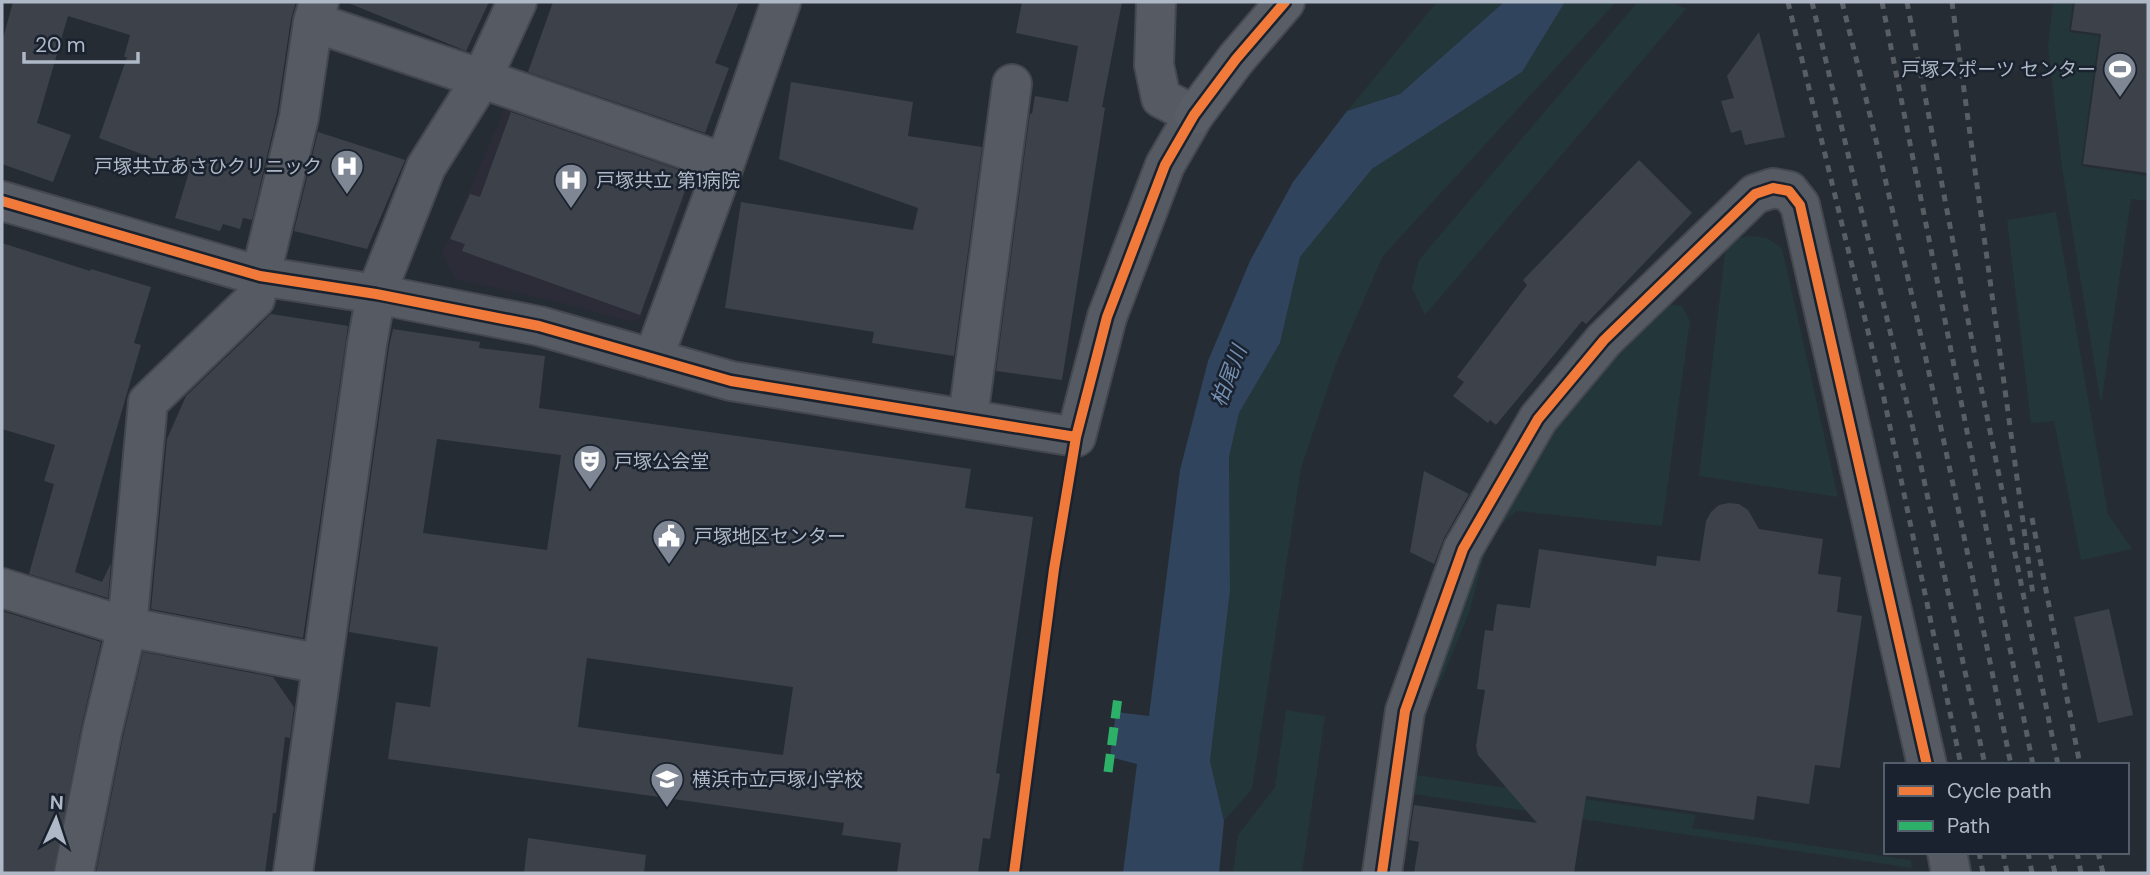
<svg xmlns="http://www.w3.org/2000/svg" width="2150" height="875" font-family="'DM Sans','Noto Sans JP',sans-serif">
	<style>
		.medical { fill: #2c2c39 }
		.green { fill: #233639 }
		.water { fill: #31445d }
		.building { fill: #3d424a; fill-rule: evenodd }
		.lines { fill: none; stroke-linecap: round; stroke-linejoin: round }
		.street-casing { stroke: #44484e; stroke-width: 42 }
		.secondary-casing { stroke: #44484e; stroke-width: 42 }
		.street { stroke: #565a62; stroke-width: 38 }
		.secondary { stroke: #595e66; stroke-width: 38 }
		.rail { stroke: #595e64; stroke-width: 5; stroke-dasharray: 7 7; stroke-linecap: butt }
		.quiet { stroke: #2db169; stroke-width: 9; stroke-dasharray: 18 9; stroke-linecap: butt }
		.cycleway-casing { stroke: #19222e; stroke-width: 15 }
		.cycleway { stroke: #f17a3a; stroke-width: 10 }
		.labels { text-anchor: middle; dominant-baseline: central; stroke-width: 5; stroke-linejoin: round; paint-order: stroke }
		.poi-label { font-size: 19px; fill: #aeb8c6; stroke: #19222e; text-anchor: start }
		.water-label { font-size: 21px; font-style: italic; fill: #748eaf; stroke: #19222e }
	</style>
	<rect width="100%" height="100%" fill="#262c33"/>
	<!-- medical -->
	<path class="medical" d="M506 106 695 172 640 319 632 322 558 302 455 279 442 253Z"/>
	<!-- green -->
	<path class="green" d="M1437 2H1504L1400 94 1347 111Z
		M1565 2H1616L1383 256 1337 361 1301 468 1252 789 1224 821 1210 761 1230 591 1229 457 1239 413 1280 343 1300 257 1372 169 1522 72Z
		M1647 2H1671L1686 9 1425 315 1412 288 1419 260 1636 4Z
		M2053 2H2073L2069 32 2099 36 2081 166 2148 176V201L2131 199 2101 404 2062 168 2048 47Z
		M2056 212 2108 514 2132 549 2081 560 2054 421 2031 423 2007 220Z
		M1749 236 1767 238 1782 248 1838 497 1699 476 1725 253 1733 239Z
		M1667 304 1682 306 1690 321 1662 526 1516 511 1489 537 1469 613 1438 688 1425 687 1470 555 1531 451 1602 363Z
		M1286 710 1325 716 1302 873H1233L1238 835 1275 787Z
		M1410 774 1696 815 1692 828 1911 860 1912 868 1406 793Z"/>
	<!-- water -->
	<path class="water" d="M1504 2H1565L1522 72 1372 169 1300 257 1280 343 1239 413 1229 457 1230 591 1210 761 1224 821 1219 873H1123L1137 764 1110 757 1116 712 1149 716 1180 470 1208 361 1250 261 1293 182 1347 111 1400 94Z"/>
	<!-- building -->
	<path class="building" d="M13 2H296L291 19 277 113 252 220 243 218 240 229 223 224 220 231 175 218 189 172 99 138 127 57H124L130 35 68 16 37 123 71 135 53 182 2 164V42Z
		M346 2H489L466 51Z
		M553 2H739L715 63 729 68 705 133 528 72Z
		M1022 2H1122L1102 107 1105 108 1062 380 996 371 1030 113 1032 114 1035 96 1068 102 1078 46 1016 33Z
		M2075 2H2148V173L2083 164 2101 34 2071 30Z
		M1759 32 1785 137 1745 145 1741 130 1731 133 1721 101 1734 98 1727 76Z
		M791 82 913 102 908 136 982 147 954 356 872 343 874 332 725 308 741 202 913 230 918 208 779 159Z
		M511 112 691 174 640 315 462 251 465 244 450 239 470 194 480 197Z
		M318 132 405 160 367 249 294 231Z
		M1639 160 1692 213 1586 324 1582 321 1496 425 1490 420 1488 423 1453 396 1464 382 1457 377 1527 285 1523 280Z
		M2 243 90 271 91 269 151 287 134 343 141 345 75 572 102 582 111 563 108 598 29 574 54 484 44 481 55 445 2 429Z
		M271 314 348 326 303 638 151 609 167 439 186 396Z
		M393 329 480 342 479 348 545 356 539 408 971 469 965 508 1033 517 996 773 1000 774 990 839 983 838 978 873H897L901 843 842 835 844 823 388 759 396 702 430 707 438 647 349 632 389 347ZM437 439 561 455 547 550 423 533ZM587 658 793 687 783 755 578 727Z
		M1424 471 1469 494 1444 538 1434 564 1410 552Z
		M1729 503 1739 504 1748 510 1759 529 1823 539 1818 574 1841 577 1837 612 1862 616 1840 768 1815 765 1809 804 1757 796 1754 820 1586 796 1574 873H1414L1419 842 1409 840 1414 805 1537 823 1478 755 1476 746 1485 690 1477 689 1485 630 1493 631 1497 604 1530 608 1539 549 1656 566 1657 556 1700 561 1706 521 1711 512 1719 505Z
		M2109 609 2133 715 2098 723 2074 617Z
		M2 611 101 642 81 728 53 873H2Z
		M143 652 273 677 294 707 290 738 285 737 276 813H273L265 873H96L123 737Z
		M528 838 646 855 644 873H524Z"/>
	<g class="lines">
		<defs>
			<path id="street" d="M313 22 506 87 725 163
				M2 201 260 276 376 294 539 326 731 381 1076 437 1107 317 1165 165 1194 115 1161 98 1154 65 1156 2
				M653 359 725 163 781 2
				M968 418 1012 84
				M2 588 127 627 322 664
				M1947 852 1951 873
				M74 873 102 732 127 627 148 402 255 299 299 117 313 22 319 2
				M293 873 367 344 376 294 426 167 482 78 517 2
				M1382 873 1405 711 1463 549 1538 419 1604 340 1755 194 1773 188 1789 191 1800 205 1927 765"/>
			<path id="secondary" d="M1194 115 1236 59 1285 2"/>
		</defs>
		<!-- street casing -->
		<use href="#street" class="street-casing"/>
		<!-- secondary casing -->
		<use href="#secondary" class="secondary-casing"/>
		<!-- street -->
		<use href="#street" class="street"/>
		<!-- secondary -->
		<use href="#secondary" class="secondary"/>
		<!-- rail -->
		<path class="rail" d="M1788 2 1882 389 1961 765
			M1812 2 1912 424 1985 765
			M1842 2C1906 254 1959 509 2011 765
			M1882 2 2033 765
			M1907 2 1978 372 2058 765
			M1952 2 2033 595
			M2032 518 2080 765
			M1979 852 1983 873
			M2003 852 2007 873
			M2028 852 2032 873
			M2050 852 2055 873
			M2077 852 2081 873
			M2098 852 2103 873"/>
		<!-- quiet -->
		<path class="quiet" d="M1108 772 1118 697"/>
		<defs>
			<path id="cycleway" d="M2 201 260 276 376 294 539 326 731 381 1076 437
				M1014 873 1054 569 1076 437 1107 317 1165 165 1194 115 1236 59 1285 2
				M1382 873 1405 711 1463 549 1538 419 1604 340 1755 194 1773 188 1789 191 1800 205 1927 765"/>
		</defs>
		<!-- cycleway casing -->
		<use href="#cycleway" class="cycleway-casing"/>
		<!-- cycleway -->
		<use href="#cycleway" class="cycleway"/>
	</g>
	<!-- icons -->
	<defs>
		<symbol id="stadium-pin" viewBox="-11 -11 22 30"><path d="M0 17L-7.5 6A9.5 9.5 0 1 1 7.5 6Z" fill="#7e8793" stroke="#19222e"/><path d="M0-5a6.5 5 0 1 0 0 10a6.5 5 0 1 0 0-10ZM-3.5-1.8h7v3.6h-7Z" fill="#fff"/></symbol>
		<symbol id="hospital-pin" viewBox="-11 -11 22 30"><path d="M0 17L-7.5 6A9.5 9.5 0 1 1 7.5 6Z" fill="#7e8793" stroke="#19222e"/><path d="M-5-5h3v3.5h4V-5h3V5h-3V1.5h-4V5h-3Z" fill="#fff"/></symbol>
		<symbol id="theatre-pin" viewBox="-11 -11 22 30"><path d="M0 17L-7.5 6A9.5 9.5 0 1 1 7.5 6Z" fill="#7e8793" stroke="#19222e"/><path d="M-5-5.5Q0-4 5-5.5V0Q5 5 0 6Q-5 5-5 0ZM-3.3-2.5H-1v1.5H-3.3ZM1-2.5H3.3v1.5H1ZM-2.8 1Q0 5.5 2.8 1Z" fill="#fff"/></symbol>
		<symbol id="civic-pin" viewBox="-11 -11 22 30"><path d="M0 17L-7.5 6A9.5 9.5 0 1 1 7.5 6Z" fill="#7e8793" stroke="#19222e"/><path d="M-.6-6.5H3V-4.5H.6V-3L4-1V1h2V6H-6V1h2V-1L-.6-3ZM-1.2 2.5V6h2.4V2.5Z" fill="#fff"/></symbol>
		<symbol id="school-pin" viewBox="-11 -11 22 30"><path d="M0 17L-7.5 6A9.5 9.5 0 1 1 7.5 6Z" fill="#7e8793" stroke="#19222e"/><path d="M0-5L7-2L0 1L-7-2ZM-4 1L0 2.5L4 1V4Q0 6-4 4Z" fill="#fff"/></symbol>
	</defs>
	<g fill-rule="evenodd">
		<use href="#stadium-pin" x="2101" y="50" width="38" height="52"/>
		<use href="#hospital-pin" x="328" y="147" width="38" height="52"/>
		<use href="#hospital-pin" x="552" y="161" width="38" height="52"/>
		<use href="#theatre-pin" x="571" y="442" width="38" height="52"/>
		<use href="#civic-pin" x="650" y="517" width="38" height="52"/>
		<use href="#school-pin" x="648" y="760" width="38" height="52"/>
	</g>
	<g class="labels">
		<!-- poi labels -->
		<g class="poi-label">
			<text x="2096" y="69" text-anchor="end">戸塚スポーツ センター</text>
			<text x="322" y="166" text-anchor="end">戸塚共立あさひクリニック</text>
			<text x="596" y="180">戸塚共立 第1病院</text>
			<text x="614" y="461">戸塚公会堂</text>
			<text x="694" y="536">戸塚地区センター</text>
			<text x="692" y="779">横浜市立戸塚小学校</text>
		</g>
		<!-- water labels -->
		<g class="water-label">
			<text transform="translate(1229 376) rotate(-69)">柏尾川</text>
		</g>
	</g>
	<!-- border -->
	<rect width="2150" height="875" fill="none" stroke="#aeb8c6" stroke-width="7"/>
	<!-- legend -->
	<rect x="1884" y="763" width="245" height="91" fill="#19222e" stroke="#555e6b" stroke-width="2"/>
	<rect x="1898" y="786" width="35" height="10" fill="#f17a3a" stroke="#555e6b" stroke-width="2"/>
	<text x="1947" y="798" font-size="21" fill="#aeb8c6">Cycle path</text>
	<rect x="1898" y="821" width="35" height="10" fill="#2db169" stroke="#555e6b" stroke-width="2"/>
	<text x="1947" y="833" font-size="21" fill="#aeb8c6">Path</text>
	<!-- north arrow -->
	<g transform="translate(56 819) rotate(3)" stroke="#19222e" stroke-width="5" paint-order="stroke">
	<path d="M0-5L12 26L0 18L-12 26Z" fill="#aeb8c6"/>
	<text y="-10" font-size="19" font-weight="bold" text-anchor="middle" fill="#aeb8c6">N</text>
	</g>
	<!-- scale -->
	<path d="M24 52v10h114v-10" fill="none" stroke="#aeb8c6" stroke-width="3.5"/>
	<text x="35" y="52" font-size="21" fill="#aeb8c6" stroke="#19222e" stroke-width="5" paint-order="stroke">20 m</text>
</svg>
